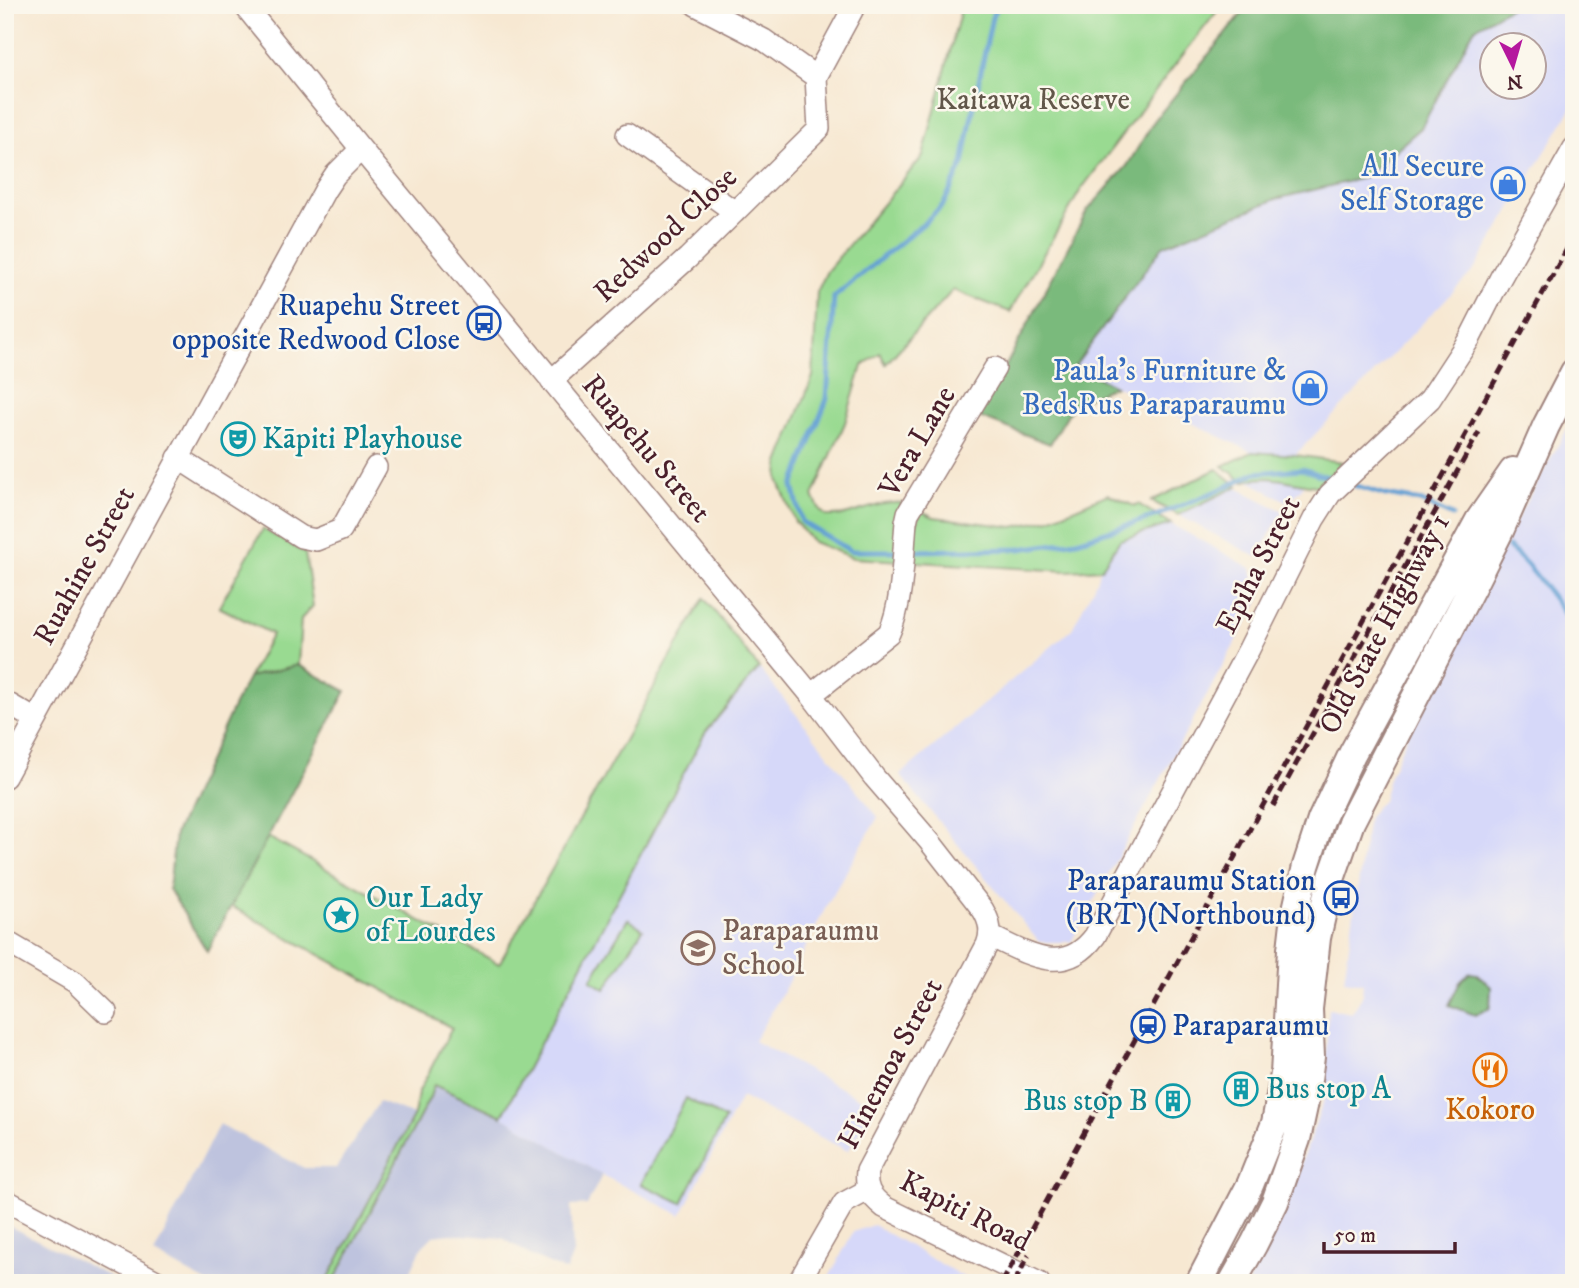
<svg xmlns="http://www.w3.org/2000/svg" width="1579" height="1288" font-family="'IM FELL DW Pica',serif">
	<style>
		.built { fill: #d6d8f9; fill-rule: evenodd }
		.industrial { fill: #bec3de }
		.green { fill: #99da91; stroke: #727c5e; stroke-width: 2 }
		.forest { fill: #7aba7b; stroke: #626c53; stroke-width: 2 }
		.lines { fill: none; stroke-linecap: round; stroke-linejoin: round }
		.stream { stroke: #619fd3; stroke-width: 5 }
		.minor-casing { stroke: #a0847e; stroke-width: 24 }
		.major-casing { stroke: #a0847e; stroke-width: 30 }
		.minor { stroke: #fff; stroke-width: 21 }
		.major { stroke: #fff; stroke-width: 26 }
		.rail { stroke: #4a1f2b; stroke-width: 5; stroke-dasharray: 10 5; stroke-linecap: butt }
		.labels { text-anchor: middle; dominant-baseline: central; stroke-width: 5; stroke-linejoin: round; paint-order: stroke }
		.park-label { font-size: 30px; fill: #62574a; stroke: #fbf7ec }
		.shop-label { font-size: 30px; fill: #366cbe; stroke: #fbf7ec; text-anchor: end }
		.street-label { font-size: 30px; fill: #4a1f2b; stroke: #fbf7ec }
		.transit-label { font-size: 30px; fill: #164399; stroke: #fbf7ec; text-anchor: end }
		.culture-label { font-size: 30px; fill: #0d838f; stroke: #fbf7ec; text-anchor: start }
		.education-label { font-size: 30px; fill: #785e54; stroke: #fbf7ec; text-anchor: start }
		.food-label { font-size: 30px; fill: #c56008; stroke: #fbf7ec }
	</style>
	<rect width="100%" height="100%" fill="#fbf7ec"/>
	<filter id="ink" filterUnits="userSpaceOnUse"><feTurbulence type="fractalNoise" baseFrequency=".0143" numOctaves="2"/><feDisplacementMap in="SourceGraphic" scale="14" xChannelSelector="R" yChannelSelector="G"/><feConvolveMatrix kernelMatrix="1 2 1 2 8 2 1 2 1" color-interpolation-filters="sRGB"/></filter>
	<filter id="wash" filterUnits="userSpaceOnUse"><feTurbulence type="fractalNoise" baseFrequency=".00686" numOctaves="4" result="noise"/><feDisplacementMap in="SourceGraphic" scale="28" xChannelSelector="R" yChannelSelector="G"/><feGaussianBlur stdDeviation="1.57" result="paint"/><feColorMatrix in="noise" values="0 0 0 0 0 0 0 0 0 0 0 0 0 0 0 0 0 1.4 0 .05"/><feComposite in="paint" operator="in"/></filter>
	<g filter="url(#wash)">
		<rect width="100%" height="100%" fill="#f7e8d2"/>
		<!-- built -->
		<path class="built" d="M1514 5H1574V104L1474 270 1295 455 1252 452 1075 366 1163 246 1276 199 1363 178 1421 128 1474 29ZM1492 46H1534V88H1492Z
			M1574 417V1283H1248L1289 1197 1324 1100 1328 1009 1352 1013 1362 997 1363 983 1344 980 1368 818 1375 808 1383 801 1388 781 1410 729 1520 513Z
			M1271 479 1292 482 1304 486 1288 502 1247 480Z
			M1235 487 1283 511 1257 557 1178 515Z
			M1171 524 1251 568 1260 598 1071 942H1039L900 775 1072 629 1093 588 1101 569 1120 540Z
			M759 668 878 817 828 903 783 992 754 1041 874 1106 848 1151 741 1097 681 1215 602 1175 502 1116 705 733Z
			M873 1225 974 1283H826L853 1232Z"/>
		<!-- industrial -->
		<path class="industrial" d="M434 1084 502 1116 602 1175 587 1205 571 1206 573 1253 566 1271 533 1257 503 1238 450 1234 433 1236 422 1247 405 1283H333L430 1097Z
			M379 1102 414 1115 326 1283H208L154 1254 219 1124 304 1168H336Z
			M5 1224 122 1283H5Z"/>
		<!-- green -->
		<path class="green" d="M962 5H1222L1164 79 1080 191 1010 312 953 290 886 364 880 353 862 366 845 423 813 496 820 510 826 516C832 516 838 516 844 515 863 511 882 501 902 503L897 521 917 523 921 511 934 517 1013 527 1050 519 1108 494 1134 506 1138 504 1171 524 1120 540 1101 569 1067 571 853 558 813 542 795 522 778 479 779 463 813 376 817 292 827 271 923 156Z
			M1252 452 1295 455 1342 462 1319 486C1295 485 1268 472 1244 482L1223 466Z
			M1217 469 1238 486 1178 515 1151 501Z
			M263 529 305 553 313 606 301 619 298 665 249 677 272 634 219 607Z
			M704 598 759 668 705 733 502 1116 434 1085 430 1097 333 1283H326L414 1115 418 1093 452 1028 231 906 268 837 499 964Z
			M628 919 643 929 605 989 591 980Z
			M686 1098 725 1119 682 1203 641 1184Z"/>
		<!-- forest -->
		<path class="forest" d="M1249 5H1514L1474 29 1421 128 1363 178 1276 199 1163 246 1075 366 1115 386 1074 404 1050 444 979 417 1087 211 1127 166 1154 121Z
			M298 665 346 691 207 951 169 889 175 834 234 705 249 677Z
			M1470 973 1477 974 1491 987 1490 1008 1475 1015 1449 1005 1460 982Z"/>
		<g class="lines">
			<!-- stream -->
			<path class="stream" d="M1350 484 1386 495 1420 501 1452 516
				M1508 547C1535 568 1553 600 1574 626
				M897 551H851L802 522 793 486 827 399 834 297 923 224 943 205 963 164 971 120 992 17 997 5
				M911 551 1020 549 1077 541 1153 517 1217 491 1255 473 1302 469 1337 480"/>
		</g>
	</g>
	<g filter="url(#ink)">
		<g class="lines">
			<defs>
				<path id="minor" d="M244 5 361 149 811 695 874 777 930 842 983 910C990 922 992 932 987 945L867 1171C865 1188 870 1196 884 1207L1039 1283
					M696 5 764 40 816 77
					M627 135 735 212
					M551 381 688 258 819 129 816 77 855 5
					M178 458 301 537 316 540 341 530 376 467
					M811 695 889 633C903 603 903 555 906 522L908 513 995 368
					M5 702 36 720
					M5 777 325 190 335 175 361 149
					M990 936C1028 954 1064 978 1095 936L1249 649 1314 519 1330 494 1430 399 1470 338 1501 277 1574 148
					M5 941 75 982 106 1012
					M5 1200 160 1283
					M798 1283 844 1203 868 1190"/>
				<path id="major" d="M1199 1283 1250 1185 1275 1123 1284 1074 1291 949 1295 914 1306 866 1321 820 1352 754 1479 520 1513 471
					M1232 1283 1254 1244 1275 1202 1297 1139 1305 1102 1311 1057 1309 1009 1317 938 1329 885 1351 822 1472 587 1500 531 1546 426 1574 372"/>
			</defs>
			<!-- minor casing -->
			<use href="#minor" class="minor-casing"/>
			<!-- major casing -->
			<use href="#major" class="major-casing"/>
			<!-- minor -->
			<use href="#minor" class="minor"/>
			<!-- major -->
			<use href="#major" class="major"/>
			<!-- rail -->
			<path class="rail" d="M1273 806 1479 432
				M1002 1283 1574 236
				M1014 1283 1029 1255"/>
		</g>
	</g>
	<!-- icons -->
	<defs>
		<symbol id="shop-ring" viewBox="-11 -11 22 22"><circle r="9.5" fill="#fbf7ec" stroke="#3f7fe0" stroke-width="1.5"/><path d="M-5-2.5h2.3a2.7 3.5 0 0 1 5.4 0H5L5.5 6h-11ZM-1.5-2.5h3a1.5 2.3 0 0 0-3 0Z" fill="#3f7fe0"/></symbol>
		<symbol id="bus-ring" viewBox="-11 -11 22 22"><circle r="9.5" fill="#fbf7ec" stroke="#1a4fb4" stroke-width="1.5"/><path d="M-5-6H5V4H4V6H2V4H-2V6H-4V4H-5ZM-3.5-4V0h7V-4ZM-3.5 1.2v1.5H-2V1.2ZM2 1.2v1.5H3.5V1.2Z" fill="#1a4fb4"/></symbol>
		<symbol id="theatre-ring" viewBox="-11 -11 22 22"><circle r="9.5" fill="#fbf7ec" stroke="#0f9aa8" stroke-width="1.5"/><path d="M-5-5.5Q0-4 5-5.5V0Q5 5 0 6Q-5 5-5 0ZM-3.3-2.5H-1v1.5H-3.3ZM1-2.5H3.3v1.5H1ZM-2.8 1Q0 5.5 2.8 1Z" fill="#0f9aa8"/></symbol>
		<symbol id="sight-ring" viewBox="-11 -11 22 22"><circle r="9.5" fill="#fbf7ec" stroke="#0f9aa8" stroke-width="1.5"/><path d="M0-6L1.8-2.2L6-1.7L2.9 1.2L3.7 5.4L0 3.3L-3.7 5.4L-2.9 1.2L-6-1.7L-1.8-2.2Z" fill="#0f9aa8"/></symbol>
		<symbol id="school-ring" viewBox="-11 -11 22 22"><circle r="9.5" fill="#fbf7ec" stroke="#8d6e63" stroke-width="1.5"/><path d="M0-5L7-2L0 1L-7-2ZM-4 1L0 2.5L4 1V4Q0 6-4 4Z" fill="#8d6e63"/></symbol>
		<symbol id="station-ring" viewBox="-11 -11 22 22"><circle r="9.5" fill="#fbf7ec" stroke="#1a4fb4" stroke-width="1.5"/><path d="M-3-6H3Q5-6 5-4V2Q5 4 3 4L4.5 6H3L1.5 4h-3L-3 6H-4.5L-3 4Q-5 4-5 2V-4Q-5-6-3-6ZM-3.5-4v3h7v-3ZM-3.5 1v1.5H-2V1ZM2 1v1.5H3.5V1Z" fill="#1a4fb4"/></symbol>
		<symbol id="restaurant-ring" viewBox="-11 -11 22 22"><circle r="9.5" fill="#fbf7ec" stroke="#e8710a" stroke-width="1.5"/><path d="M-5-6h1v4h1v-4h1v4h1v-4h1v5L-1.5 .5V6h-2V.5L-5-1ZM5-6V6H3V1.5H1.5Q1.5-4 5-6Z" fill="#e8710a"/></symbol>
		<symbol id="building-ring" viewBox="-11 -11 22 22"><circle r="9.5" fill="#fbf7ec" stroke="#0f9aa8" stroke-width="1.5"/><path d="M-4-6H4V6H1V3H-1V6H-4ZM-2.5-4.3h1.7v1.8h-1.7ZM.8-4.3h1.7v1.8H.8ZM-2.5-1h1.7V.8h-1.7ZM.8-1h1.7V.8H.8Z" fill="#0f9aa8"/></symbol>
	</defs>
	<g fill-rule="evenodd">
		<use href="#shop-ring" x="1489" y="165" width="38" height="38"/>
		<use href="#bus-ring" x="465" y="304" width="38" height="38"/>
		<use href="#shop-ring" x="1291" y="369" width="38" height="38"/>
		<use href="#theatre-ring" x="219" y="420" width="38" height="38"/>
		<use href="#bus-ring" x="1322" y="879" width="38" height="38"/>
		<use href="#sight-ring" x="322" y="896" width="38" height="38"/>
		<use href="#school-ring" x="679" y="929" width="38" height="38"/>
		<use href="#station-ring" x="1129" y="1007" width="38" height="38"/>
		<use href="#restaurant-ring" x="1471" y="1051" width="38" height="38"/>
		<use href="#building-ring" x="1222" y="1070" width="38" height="38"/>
		<use href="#building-ring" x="1154" y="1082" width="38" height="38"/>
	</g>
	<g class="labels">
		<!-- park labels -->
		<g class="park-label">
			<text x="1033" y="100">Kaitawa Reserve</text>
		</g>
		<!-- shop labels -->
		<g class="shop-label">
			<text x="1484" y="167">All Secure<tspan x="1484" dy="34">Self Storage</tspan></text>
			<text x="1286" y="371">Paula's Furniture &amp;<tspan x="1286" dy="34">BedsRus Paraparaumu</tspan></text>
		</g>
		<!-- street labels -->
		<g class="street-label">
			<text transform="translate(666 235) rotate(-43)">Redwood Close</text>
			<text transform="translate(918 442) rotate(-60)">Vera Lane</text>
			<text transform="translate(646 449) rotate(50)">Ruapehu Street</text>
			<text transform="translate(1259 565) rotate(-63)">Epiha Street</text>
			<text transform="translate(85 566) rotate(-61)">Ruahine Street</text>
			<text transform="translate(1385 624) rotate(-62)">Old State Highway 1</text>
			<text transform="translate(891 1064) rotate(-62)">Hinemoa Street</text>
			<text transform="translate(965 1212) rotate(27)">Kapiti Road</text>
		</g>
		<!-- transit labels -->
		<g class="transit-label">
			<text x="460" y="306">Ruapehu Street<tspan x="460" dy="34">opposite Redwood Close</tspan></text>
			<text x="1316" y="881">Paraparaumu Station<tspan x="1316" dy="34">(BRT)(Northbound)</tspan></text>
			<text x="1172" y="1026" text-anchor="start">Paraparaumu</text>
		</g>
		<!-- culture labels -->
		<g class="culture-label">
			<text x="262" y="439">Kāpiti Playhouse</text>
			<text x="366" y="898">Our Lady<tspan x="366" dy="34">of Lourdes</tspan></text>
			<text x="1266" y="1089">Bus stop A</text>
			<text x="1148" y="1101" text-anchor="end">Bus stop B</text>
		</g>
		<!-- education labels -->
		<g class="education-label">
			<text x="722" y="931">Paraparaumu<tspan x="722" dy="34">School</tspan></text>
		</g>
		<!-- food labels -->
		<g class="food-label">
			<text x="1490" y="1110">Kokoro</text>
		</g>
	</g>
	<!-- margin -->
	<rect width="1579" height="1288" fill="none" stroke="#fbf7ec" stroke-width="28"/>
	<!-- north arrow -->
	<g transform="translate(1513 66) rotate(175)"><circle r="33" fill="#fbf7ec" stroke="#b4a19f" stroke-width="2"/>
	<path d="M0-5L12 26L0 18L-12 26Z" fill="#b5179e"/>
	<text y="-10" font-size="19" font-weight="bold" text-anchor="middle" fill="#4a1f2b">N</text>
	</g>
	<!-- scale -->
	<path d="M1324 1242v10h131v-10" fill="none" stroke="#4a1f2b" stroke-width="3.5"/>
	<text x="1334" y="1242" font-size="21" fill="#4a1f2b" stroke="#fbf7ec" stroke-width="5" paint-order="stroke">50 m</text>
</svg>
